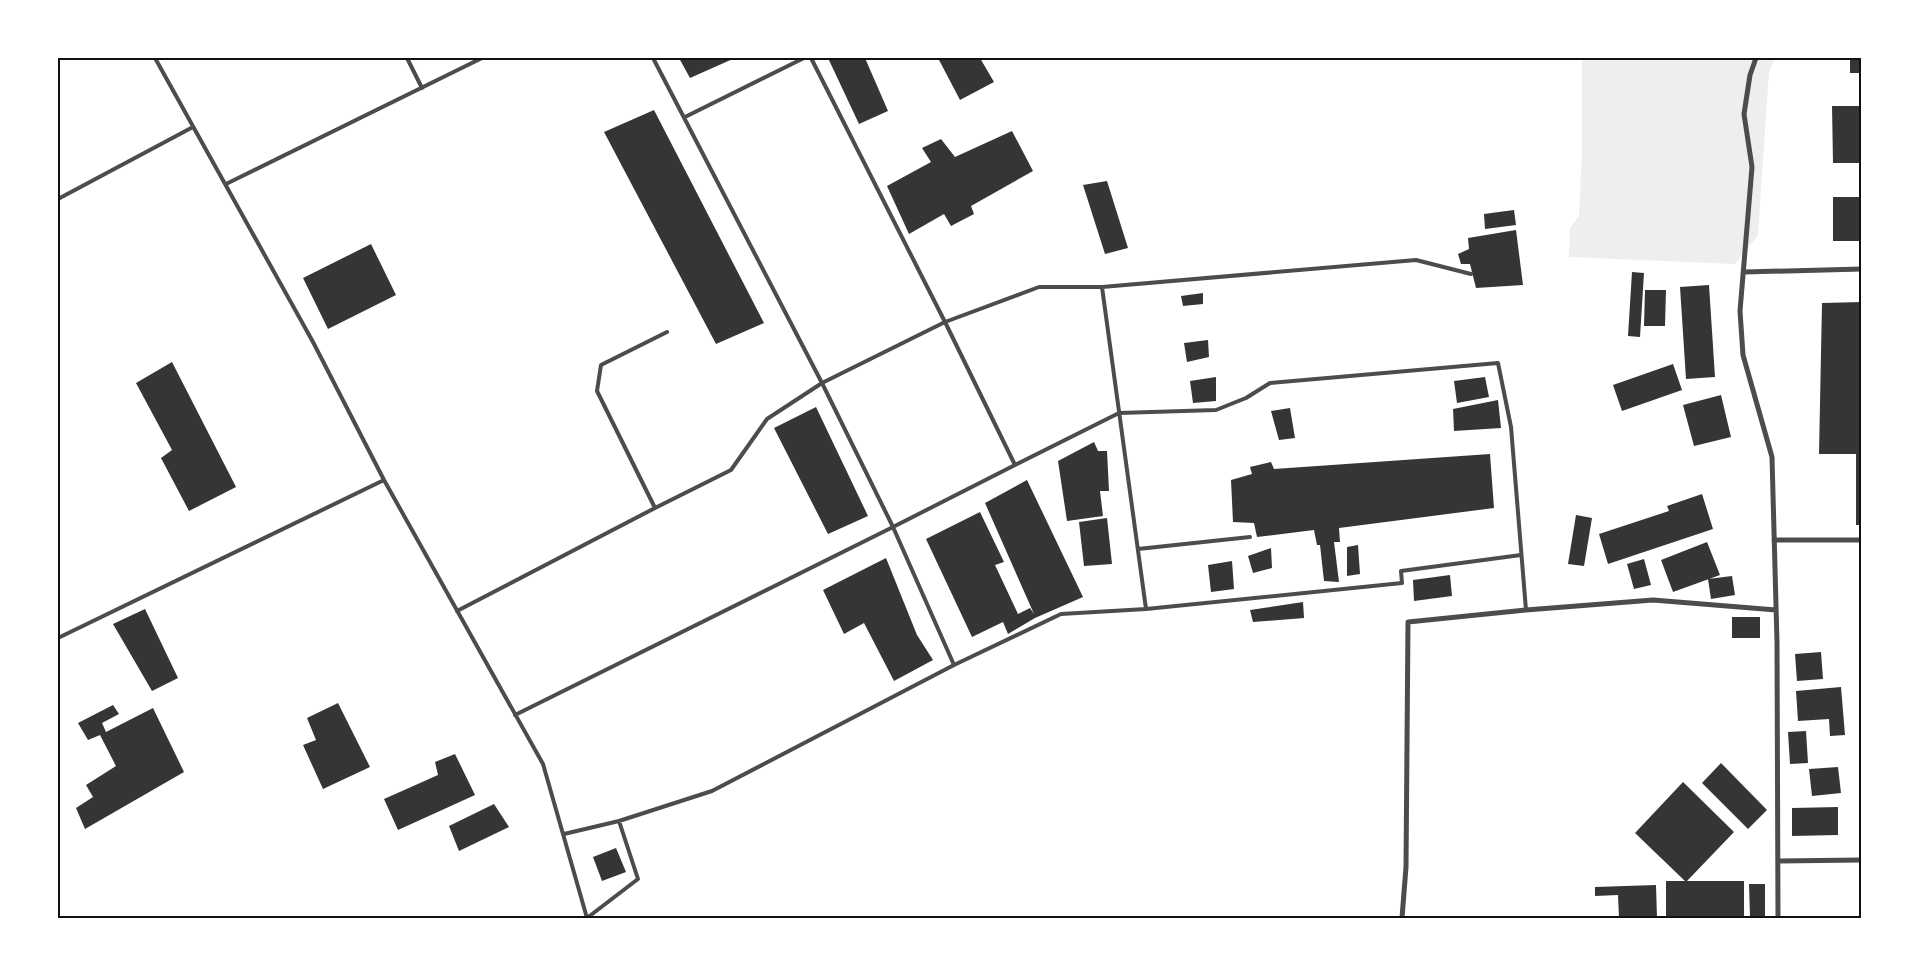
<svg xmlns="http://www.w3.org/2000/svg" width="1919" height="976" font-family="'Exo 2',sans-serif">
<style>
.green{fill:#eee}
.building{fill:#353535}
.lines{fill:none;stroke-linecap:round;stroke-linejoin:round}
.service{stroke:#4c4c4c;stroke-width:4}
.minor{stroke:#4c4c4c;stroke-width:5}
.neatline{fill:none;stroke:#111;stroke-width:2}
</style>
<rect width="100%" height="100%" fill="#fff"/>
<path class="green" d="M1582,58H1775L1769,72L1758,235L1735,264L1569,257L1570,228L1579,216L1582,151Z"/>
<path class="building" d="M679,58H735L690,78Z
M828,58H865L888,111L859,124Z
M938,58H980L994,82L960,100Z
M1850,58H1862V73H1850Z
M1832,106H1862V163H1833Z
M654,110L764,323L716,344L604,132Z
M1012,131L1033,171L971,206L974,214L951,226L944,214L909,234L887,186L931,162L922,148L941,139L955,157Z
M1107,181L1128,248L1105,254L1083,185Z
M1833,197H1862V241H1833Z
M1514,210L1516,225L1485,229L1484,214Z
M1516,230L1523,285L1476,288L1470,264H1461L1458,254L1469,249L1468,238Z
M371,244L396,295L328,329L303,278Z
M1632,272L1644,273L1640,337L1628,336Z
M1709,285L1715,377L1686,379L1680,287Z
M1645,290H1666L1665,326H1644Z
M1203,293V304L1183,306L1181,296Z
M1862,302V525H1856V454H1819L1822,303Z
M1208,340L1209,357L1187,362L1184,343Z
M172,362L236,487L189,511L161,458L172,450L136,383Z
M1673,364L1682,390L1622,411L1613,385Z
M1216,377V401L1193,403L1190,381Z
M1485,377L1489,397L1457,403L1454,381Z
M1721,395L1731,437L1694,446L1683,405Z
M1498,400L1501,428L1454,431L1453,409Z
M816,407L868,516L828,534L774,428Z
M1290,408L1295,438L1279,440L1271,411Z
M1094,442L1098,451H1107L1109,491H1100L1103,516L1067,521L1058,461Z
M1490,454L1494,508L1339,528L1340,542H1334L1339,582L1324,581L1320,545H1317L1314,530L1257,537L1254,523L1233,522L1231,480L1252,474L1250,467L1271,462L1274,469Z
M1027,480L1083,597L1035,618L1008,634L1003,622L972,637L926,539L980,512L1004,562L995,565L1018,614L1030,608L1034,614L985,503Z
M1702,494L1713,529L1608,564L1599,534L1669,511L1667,506Z
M1576,515L1592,518L1584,566L1568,564Z
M1107,518L1112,564L1084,566L1079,522Z
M1707,542L1720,575L1673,592L1661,560Z
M1358,545L1360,574L1347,576V547Z
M1271,548L1272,568L1253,573L1248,556Z
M886,558L917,635L933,660L894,681L864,623L844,634L823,590Z
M1644,559L1651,585L1634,589L1627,564Z
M1232,561L1234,589L1211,592L1208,565Z
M1450,575L1452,596L1414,601L1413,580Z
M1732,576L1735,595L1711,599L1708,579Z
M1303,602L1304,618L1253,622L1250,610Z
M145,609L178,678L152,691L113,624Z
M1732,617H1760V638H1732Z
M1821,652L1823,679L1797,681L1795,654Z
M1841,687L1845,735L1830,736L1829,719L1798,721L1796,691Z
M338,703L370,767L323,789L303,745L316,740L307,718Z
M113,705L119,714L102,723L106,732L153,708L184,772L85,829L76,808L93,797L86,785L116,766L100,735L88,740L78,723Z
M1806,731L1808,763L1790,764L1788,732Z
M455,754L475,795L398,830L384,799L438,775L435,762Z
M1721,763L1767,810L1748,829L1702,783Z
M1838,767L1841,793L1812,796L1809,769Z
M1683,782L1734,832L1687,881H1744V918H1666V881H1685L1635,833Z
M494,804L509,827L459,851L449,826Z
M1838,807V835L1792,836V808Z
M616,848L626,872L602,881L593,857Z
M1749,884H1765V918H1750Z
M1656,885L1657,918H1619L1618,895L1595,896V887Z"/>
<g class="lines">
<path class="service" d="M155,58L313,342L384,480L543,764L587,918
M407,58L422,88
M653,58L822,383L893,527L954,665
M685,117L804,58
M226,184L482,58
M58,199L193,127
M1102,287L1146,609
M1015,465L1119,413L1216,410L1246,398L1270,383L1498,363L1511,427L1526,610
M655,508L731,470L767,419L822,383L945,322L1039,287H1102L1416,260L1471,274
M1138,549L1250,537
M457,611L655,508L597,391L601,365L667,332
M58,638L384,480
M515,715L893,527L1015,465L945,322L811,58
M564,834L619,821L712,791L954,665L1061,614L1146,609L1402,583L1401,571L1521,555
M587,918L638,879L619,821"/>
<path class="minor" d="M1756,58L1750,75L1744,114L1752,167L1740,311L1743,355L1772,457L1777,642L1778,918
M1744,272L1862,269
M1774,540H1862
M1778,861L1862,860
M1402,918L1406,867L1408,622L1526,610L1653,600L1776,610"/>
</g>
<rect width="1919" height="976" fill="none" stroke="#ffffff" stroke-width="118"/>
<rect x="59" y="59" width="1801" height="858" class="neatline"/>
</svg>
